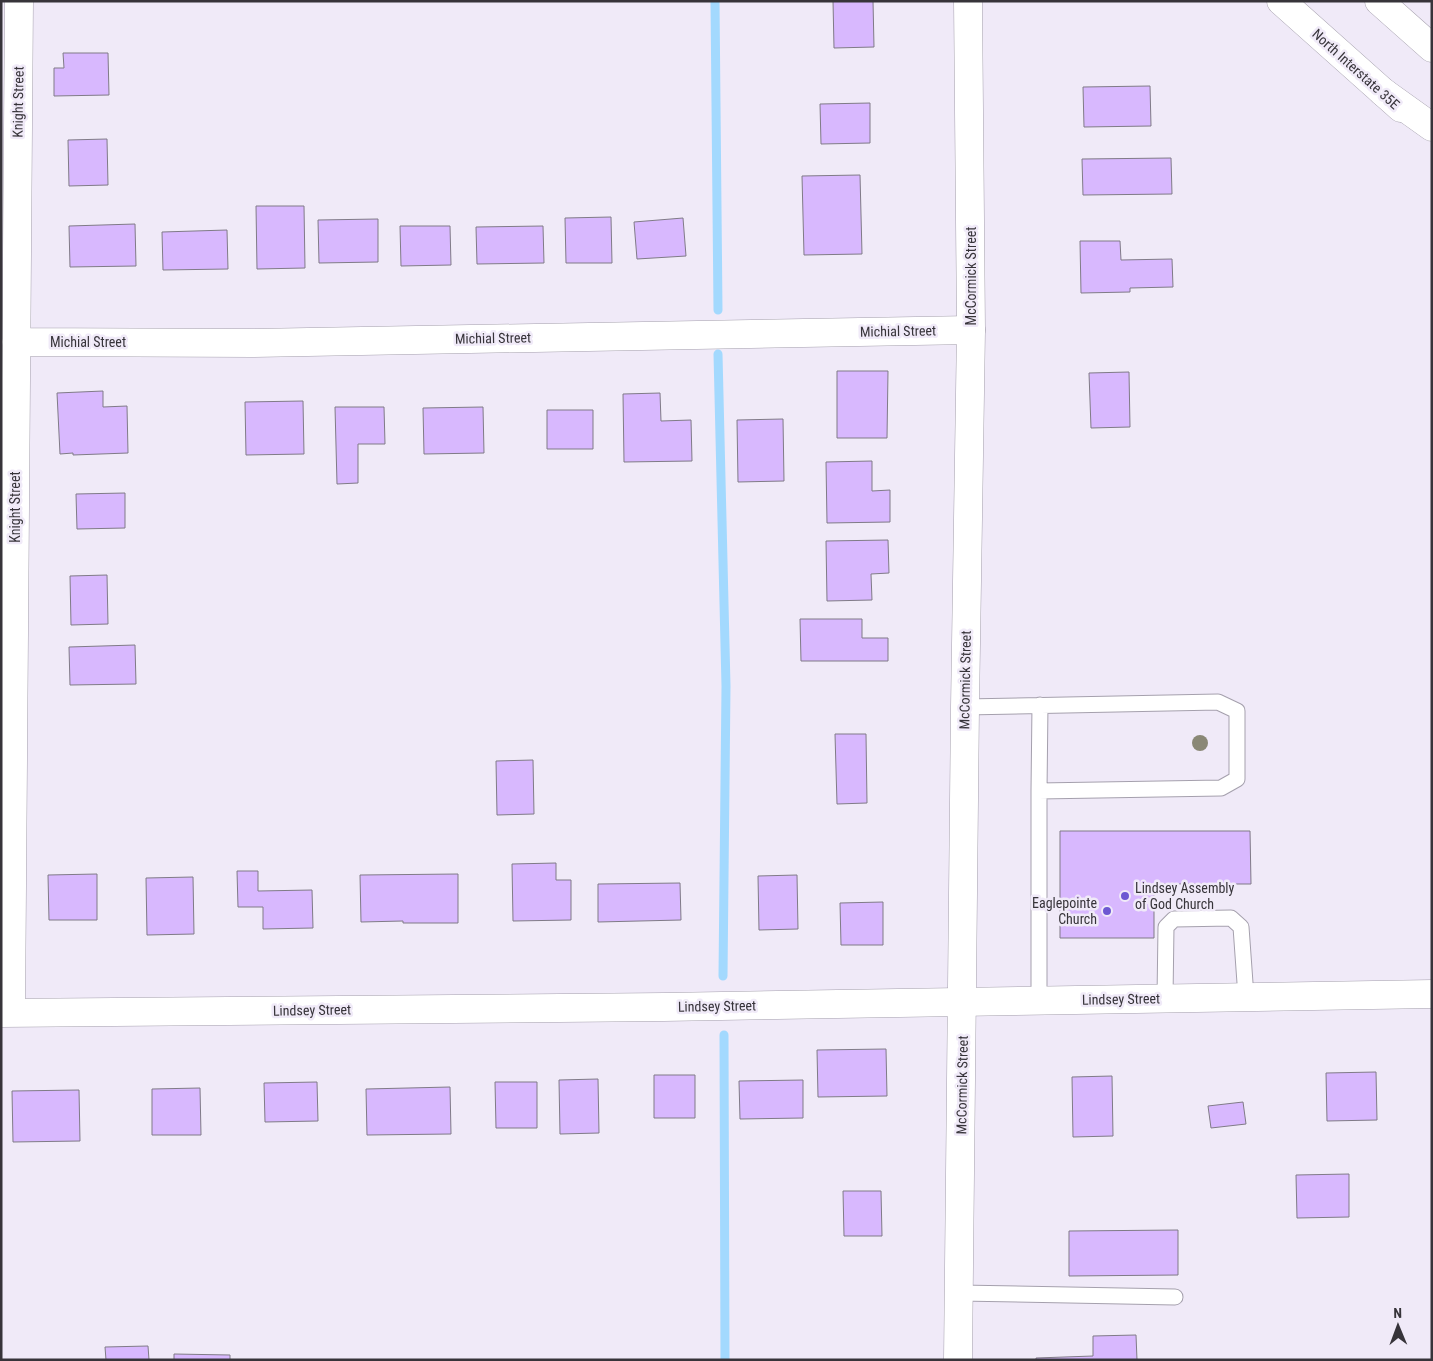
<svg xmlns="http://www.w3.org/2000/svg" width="1433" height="1361" font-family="'Roboto Condensed',sans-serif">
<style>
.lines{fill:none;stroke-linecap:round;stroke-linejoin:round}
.stream{stroke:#a3d9fe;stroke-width:9}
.building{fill:#d8b8fe;stroke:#807b87}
.service-casing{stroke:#a5a0ad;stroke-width:17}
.minor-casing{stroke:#a5a0ad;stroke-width:29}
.tertiary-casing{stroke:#a5a0ad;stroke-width:29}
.secondary-casing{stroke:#a5a0ad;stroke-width:29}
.motorway-casing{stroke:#a5a0ad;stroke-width:29}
.service{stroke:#fff;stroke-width:15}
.minor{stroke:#fff;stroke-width:28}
.tertiary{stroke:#fff;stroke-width:28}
.secondary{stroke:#fff;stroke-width:28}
.motorway{stroke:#fff;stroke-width:28}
.tree{fill:#8a8876}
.poi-dot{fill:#6d58d2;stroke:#f0eaf8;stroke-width:2}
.labels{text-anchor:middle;stroke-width:5;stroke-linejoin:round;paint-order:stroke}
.street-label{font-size:14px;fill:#37343a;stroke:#f0eaf8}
.poi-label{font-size:14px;fill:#37343a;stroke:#f0eaf8;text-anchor:start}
</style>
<rect width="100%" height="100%" fill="#f0eaf8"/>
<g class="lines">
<path class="stream" d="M715,1L718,310
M718,354L726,686L723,976
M724,1035L725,1360"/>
</g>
<path class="building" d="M833,1H873L874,47L834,48Z
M63,53H108L109,95L54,96V68H64Z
M1150,86L1151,126L1084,127L1083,87Z
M870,103V143L821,144L820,104Z
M107,139L108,185L69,186L68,140Z
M1171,158L1172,194L1083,195L1082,159Z
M860,175L862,254L804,255L802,176Z
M256,206H304L305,268L257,269Z
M611,217L612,263H566L565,218Z
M683,218L686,256L637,259L634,222Z
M378,219V262L319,263L318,220Z
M135,224L136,266L70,267L69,226Z
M400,226H450L451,265L401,266Z
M543,226L544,263L477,264L476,227Z
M227,230L228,269L163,270L162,232Z
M1080,241H1120L1121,260L1172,259L1173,287L1130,288V292L1081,293Z
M837,371H888L887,438H837Z
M1129,372L1130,427L1091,428L1089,373Z
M103,391V407L127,406L128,453L73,455V453L60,454L57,393Z
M660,393L661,421L691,420L692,461L624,462L623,394Z
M303,401L304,454L246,455L245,402Z
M335,407H384L385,444H358V483L337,484Z
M483,407L484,453L424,454L423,408Z
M547,410H593V449H547Z
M783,419L784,481L738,482L737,420Z
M872,461V491L890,490V522L827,523L826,462Z
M125,493V528L77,529L76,494Z
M888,540L889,573L871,574L872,600L827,601L826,541Z
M107,575L108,624L71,625L70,576Z
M800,619H862V638H888V661H801Z
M135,645L136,684L70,685L69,647Z
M835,734H866L867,803L837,804Z
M533,760L534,814L497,815L496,761Z
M1060,831H1250L1251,884H1154V938H1060Z
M556,863V880H571V920L513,921L512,864Z
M237,871H258V891L312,890L313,928L263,929V907H238Z
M97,874V920H49L48,875Z
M458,874V923H403V921L361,922L360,875Z
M797,875L798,929L759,930L758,876Z
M193,877L194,934L147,935L146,878Z
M680,883L681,920L598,922V884Z
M883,902V945H841L840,903Z
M886,1049L887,1096L818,1097L817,1050Z
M1376,1072L1377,1120L1327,1121L1326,1073Z
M654,1075H695V1118H654Z
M1112,1076L1113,1136L1073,1137L1072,1077Z
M598,1079L599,1133L560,1134L559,1080Z
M803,1080V1118L740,1119L739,1081Z
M317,1082L318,1121L265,1122L264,1083Z
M495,1082H537V1128H496Z
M450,1087L451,1134L367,1135L366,1089Z
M200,1088L201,1135H152V1089Z
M79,1090L80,1141L13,1142L12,1091Z
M1243,1102L1246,1124L1211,1128L1208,1106Z
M1349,1174V1217L1297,1218L1296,1175Z
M843,1191H881L882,1236H844Z
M1178,1230V1275L1069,1276V1231Z
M1136,1335L1137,1360H1036V1358L1093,1356V1336Z
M148,1346L149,1360H106L105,1347Z
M174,1354L230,1355V1360H174Z"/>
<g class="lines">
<defs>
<path id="service" d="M965,707L1218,702L1237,711V779L1221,788L1039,791L1040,705
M1165,998L1166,927L1174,919L1231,918L1241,927L1246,997
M1039,1000V791
M959,1293L1175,1297"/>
<path id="minor" d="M16,342L254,343L971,330
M1,1013L664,1007L1432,994
M11,1013L19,1"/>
<path id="tertiary" d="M958,1360L965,707L971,330L968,1"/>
<path id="secondary" d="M1281,1L1401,108"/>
<path id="motorway" d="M1379,1L1432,48
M1383,92L1432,127"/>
</defs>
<use href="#service" class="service-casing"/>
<use href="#minor" class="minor-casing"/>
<use href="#tertiary" class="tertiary-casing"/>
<use href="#secondary" class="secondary-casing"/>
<use href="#motorway" class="motorway-casing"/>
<use href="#service" class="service"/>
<use href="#minor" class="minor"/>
<use href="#tertiary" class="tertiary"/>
<use href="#secondary" class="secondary"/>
<use href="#motorway" class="motorway"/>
</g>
<circle class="tree" cx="1200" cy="743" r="8"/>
<g class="poi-dot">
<circle cx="1125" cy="896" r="5"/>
<circle cx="1107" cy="911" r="5"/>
</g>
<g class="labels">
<g class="street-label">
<text transform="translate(1356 69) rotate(42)" y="5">North Interstate 35E</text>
<text transform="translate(18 102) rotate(-89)" y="5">Knight Street</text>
<text transform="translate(971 276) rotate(-90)" y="5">McCormick Street</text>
<text transform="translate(898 331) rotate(-1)" y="5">Michial Street</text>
<text transform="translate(493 338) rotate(-1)" y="5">Michial Street</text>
<text x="88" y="347">Michial Street</text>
<text transform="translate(15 507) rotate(-90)" y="5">Knight Street</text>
<text transform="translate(965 680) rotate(-89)" y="5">McCormick Street</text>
<text transform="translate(1121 999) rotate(-1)" y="5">Lindsey Street</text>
<text transform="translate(717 1006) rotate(-1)" y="5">Lindsey Street</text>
<text transform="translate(312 1010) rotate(-1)" y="5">Lindsey Street</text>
<text transform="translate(962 1085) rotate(-89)" y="5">McCormick Street</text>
</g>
<g class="poi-label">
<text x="1135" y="893">Lindsey Assembly<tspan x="1135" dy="16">of God Church</tspan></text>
<text x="1097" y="908" text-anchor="end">Eaglepointe<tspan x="1097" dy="16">Church</tspan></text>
</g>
</g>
<rect width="1433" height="1361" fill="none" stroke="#37343a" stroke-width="5"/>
<g transform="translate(1398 1326) rotate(359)" stroke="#f0eaf8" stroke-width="4" paint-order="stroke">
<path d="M0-4L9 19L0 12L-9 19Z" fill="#37343a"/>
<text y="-8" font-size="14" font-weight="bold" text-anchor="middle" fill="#37343a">N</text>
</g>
</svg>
